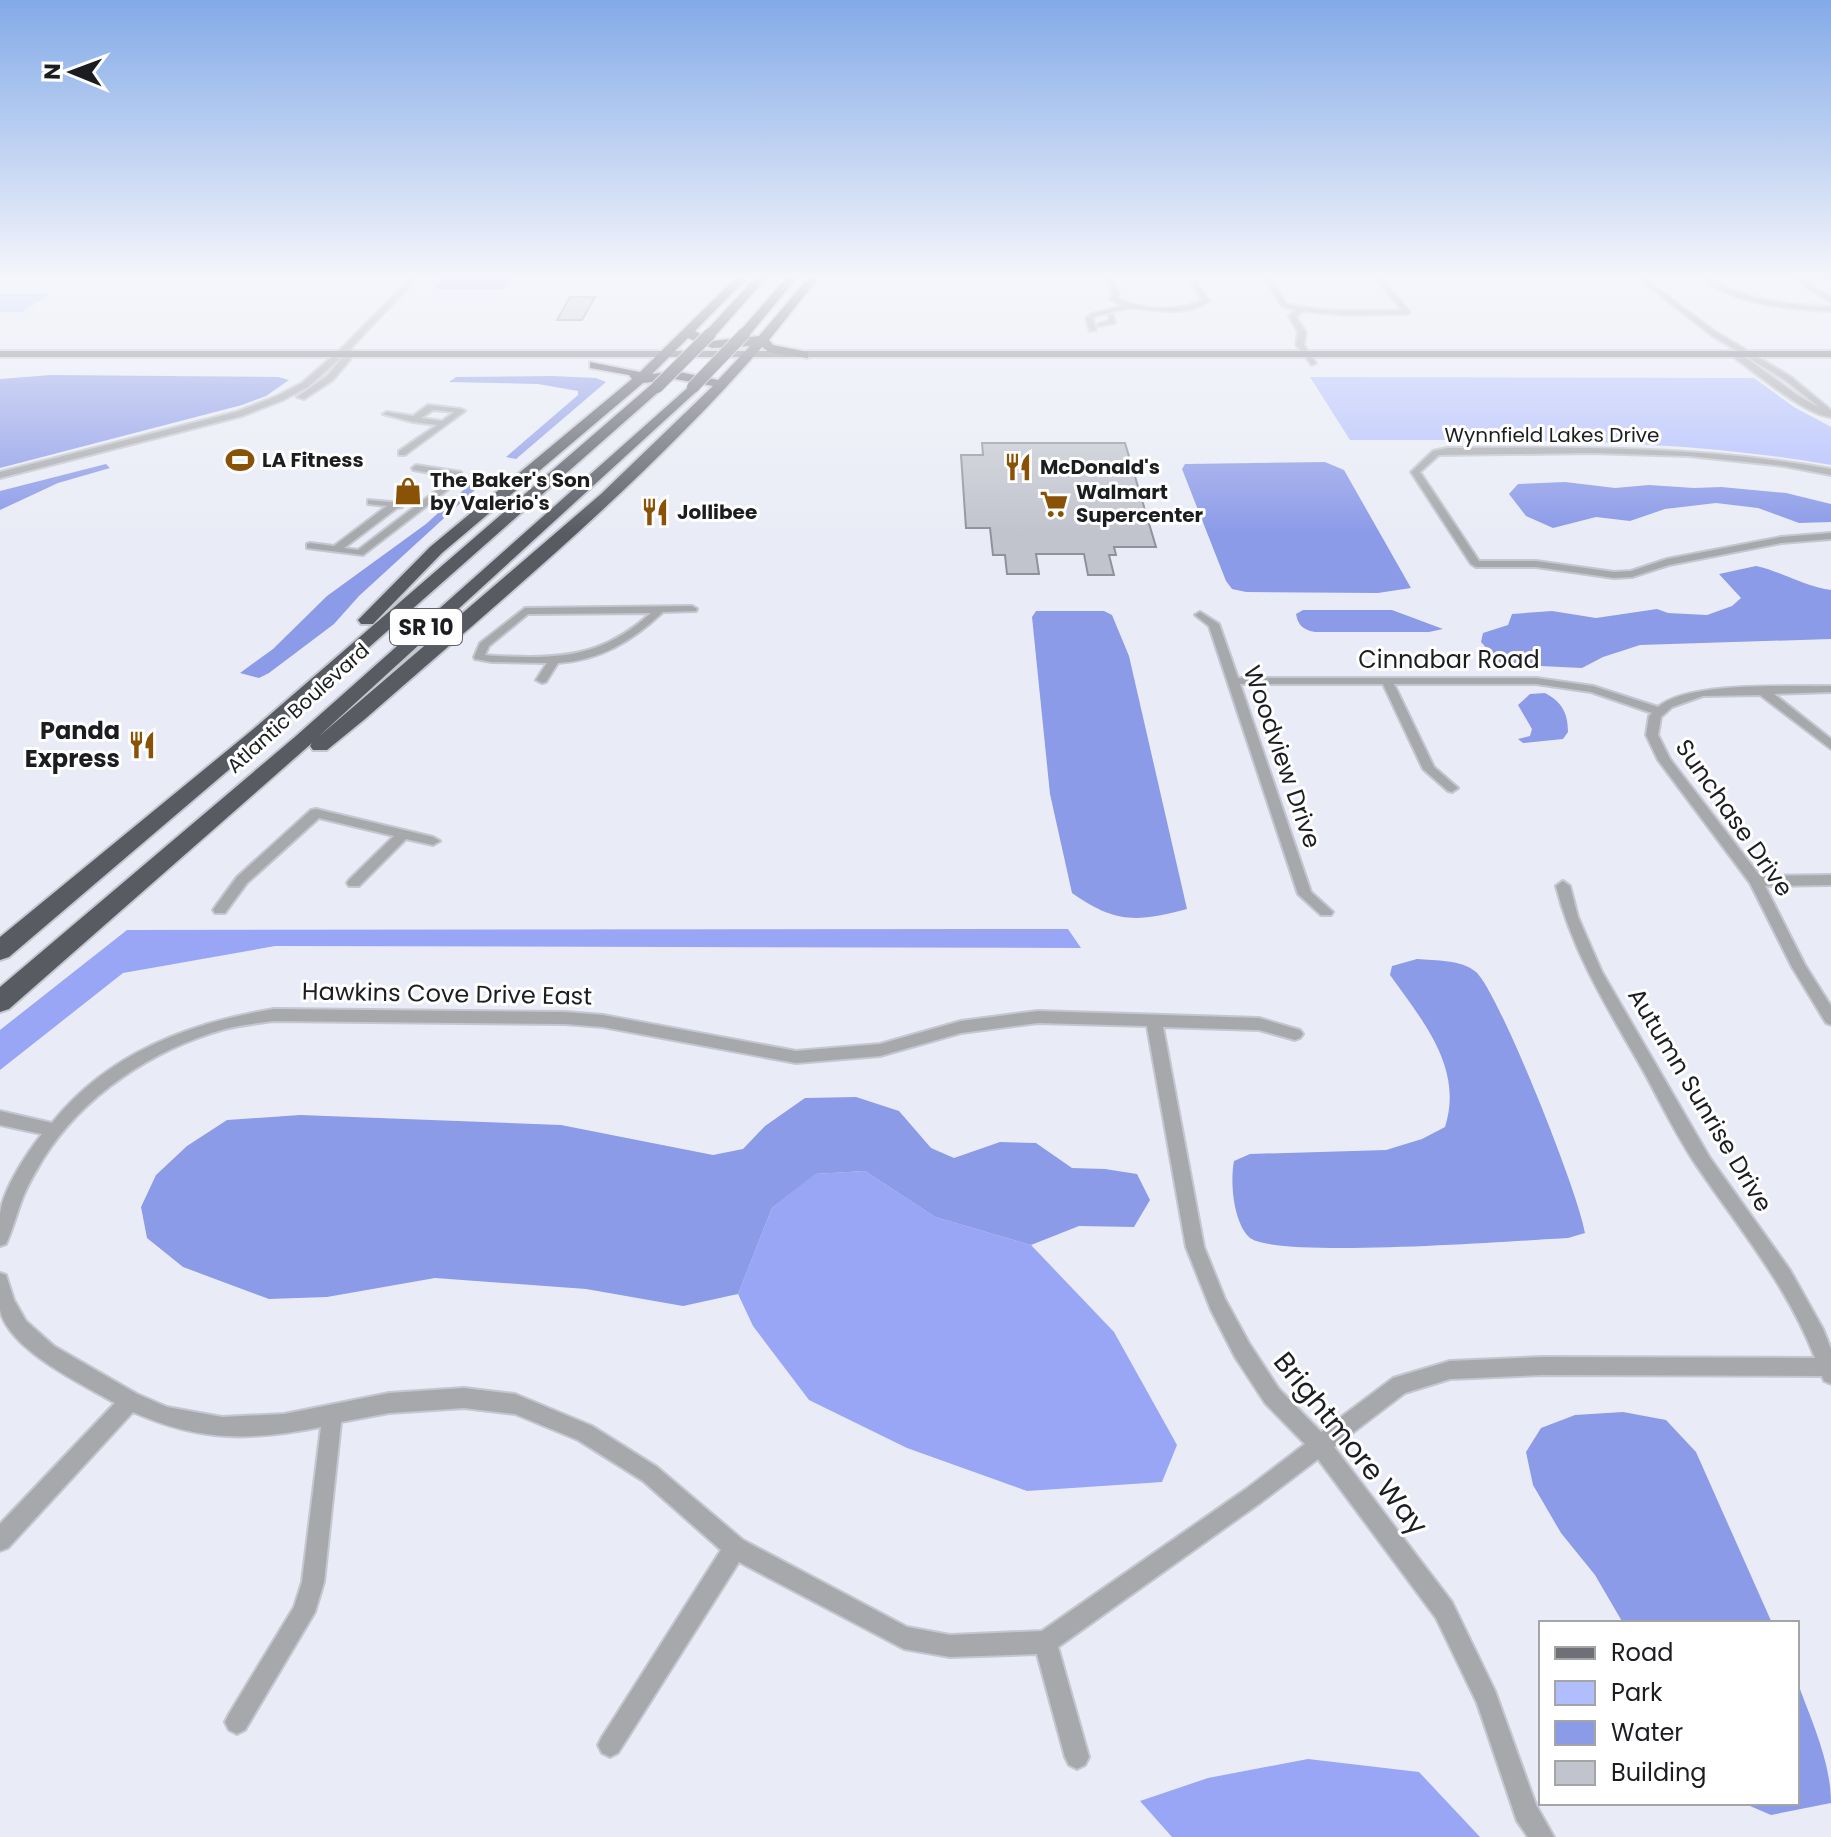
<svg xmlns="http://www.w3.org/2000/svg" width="1831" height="1837" font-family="Poppins,sans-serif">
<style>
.green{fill:#b1befd}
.forest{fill:#98a6f5}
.water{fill:#8c9be8}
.building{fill:#c1c4cd;stroke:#8f929b;stroke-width:2}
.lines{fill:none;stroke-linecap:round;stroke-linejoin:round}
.street-casing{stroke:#c4c7cf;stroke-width:4}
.primary-casing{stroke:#c4c7cf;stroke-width:4}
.highway-casing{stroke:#c4c7cf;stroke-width:4}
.street{fill:#a7a8ac;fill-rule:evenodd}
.primary{fill:#6e6f77;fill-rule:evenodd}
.highway{fill:#595b63;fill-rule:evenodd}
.highway-bridge-casing{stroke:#c4c7cf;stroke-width:14;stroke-linecap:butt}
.highway-bridge{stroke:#595b63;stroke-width:12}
.labels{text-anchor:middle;stroke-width:6;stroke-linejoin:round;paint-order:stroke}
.far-street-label{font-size:20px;fill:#1c1d20;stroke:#fff}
.far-poi-label{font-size:20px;font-weight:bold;fill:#1c1d20;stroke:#fff;text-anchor:start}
.shield{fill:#fff;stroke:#606163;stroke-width:2}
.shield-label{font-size:22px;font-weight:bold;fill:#1c1d20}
.street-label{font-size:24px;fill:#1c1d20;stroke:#fff}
.poi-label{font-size:24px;font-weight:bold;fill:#1c1d20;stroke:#fff;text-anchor:end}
.near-street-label{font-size:28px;fill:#1c1d20;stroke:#fff}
</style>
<rect width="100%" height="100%" fill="#e9ecf6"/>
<path class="green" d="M0,294H50L22,312H0Z
M1310,377L1754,378L1794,407L1831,427V465C1672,437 1511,440 1350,440Z"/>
<path class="forest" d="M1068,929L1081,948L275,946L123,973L0,1070V1030L127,930Z
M865,1171L935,1217L1031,1245L1114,1332L1177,1445L1162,1482L1027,1491L907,1448L809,1400L753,1326L738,1294L772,1208L814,1174Z
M1308,1759L1419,1772L1480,1837H1172L1140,1801L1208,1778Z"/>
<path class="water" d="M445,276H513L503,289H434Z
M51,375L278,377L289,380L266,396L242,405L0,468V379Z
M552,376L596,378L606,382L516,459L506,457L578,395V391L538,384L449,382L456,377Z
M1325,462L1344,470L1411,588L1378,593L1246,592L1232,589L1226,581L1182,469L1185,464Z
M106,464L110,468L58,483L0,510V491Z
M480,475L489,477L359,596L334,624L269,673L259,678L240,673L273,649L327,596L426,524Z
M1565,482L1615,488L1649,485L1694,488L1721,487L1786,493L1831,504V522L1799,523L1758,508L1716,503L1665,509L1630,521L1596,517L1553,528L1526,516L1509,494L1518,484Z
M1756,566C1783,572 1803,586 1831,590V639L1640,645L1603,657L1582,668L1501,664L1481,642L1483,633L1508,625L1512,614L1552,611L1596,618L1657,609L1668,613L1707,615L1732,606L1741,598L1719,574Z
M1303,610H1392L1443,629L1429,632H1315C1304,630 1298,626 1296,614Z
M1036,611H1104L1112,615L1129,656L1187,909C1137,922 1116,924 1072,893L1050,794L1032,617Z
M1545,693C1562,702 1568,713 1568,732L1563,739L1523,743L1518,739L1530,736L1532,729L1518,705L1530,694Z
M1417,959C1436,961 1461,959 1476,972C1499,992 1580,1197 1585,1233L1568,1238C1524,1240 1271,1260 1249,1237C1233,1221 1230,1181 1234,1161L1250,1154L1386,1150L1422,1139L1445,1127C1464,1068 1422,1020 1390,975L1392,966Z
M856,1097L899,1111L931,1148L954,1158L1000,1142L1036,1143L1072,1168L1105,1169L1137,1174L1150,1200L1134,1227L1079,1226L1031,1245L935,1217L865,1171L815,1174L772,1208L738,1294L683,1306L586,1289L435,1278L327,1297L269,1299L183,1267L147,1238L141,1207L156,1175L187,1146L227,1120L300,1115L561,1125L713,1155L743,1149L765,1126L805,1098Z
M1623,1412L1666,1420L1696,1452L1772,1623H1623L1595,1575L1561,1533L1533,1485L1526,1452L1541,1428L1575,1415Z
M1797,1681C1811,1720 1831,1761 1831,1803L1771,1815L1743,1803H1797Z"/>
<path class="building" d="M570,297H595L582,320H557Z
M982,443H1125L1156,547H1114L1116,555H1109L1114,575H1088L1084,554H1036L1039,574H1007L1005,555H993L990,528H966L961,455H983Z"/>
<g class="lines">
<defs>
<path id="street" d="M413,276H419L351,348L353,356L333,380L304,399L297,397L327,376L345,354L308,387L283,400L242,416L0,478V472L236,412L277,396L302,383L344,346Z
M1106,276H1112L1119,295L1117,298C1140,310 1179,313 1202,300L1187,276H1193L1209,301C1187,317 1159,310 1133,308C1122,308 1107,314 1095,316L1093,319L1096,330L1090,331L1086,319L1091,314L1123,306L1110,299L1113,295Z
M1263,276H1269L1286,304C1325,313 1363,311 1402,310L1373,276H1379L1410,312L1407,314L1345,315L1303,311L1296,317L1306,332L1304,345L1316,363L1312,365L1296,345L1298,332L1289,316L1296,310L1282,306Z
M1635,276H1641L1716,332L1791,377L1831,410V417C1807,416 1756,373 1735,358V354H1741L1797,395L1820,408L1785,380L1711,335Z
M1698,276H1705C1744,300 1785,305 1831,307V311C1785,309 1735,305 1698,276Z
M1789,276H1831V280L1804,281L1831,297V302Z
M1109,315H1113L1115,323L1098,326V324L1109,321Z
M428,405L461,409L465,411L405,455H399V451L437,425L413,422L383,414L387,412L413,416ZM433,410L454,412L442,421L421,418Z
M1447,448C1576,447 1704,446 1831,469V475L1784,466L1688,456L1592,453L1439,455L1420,472L1479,561H1536L1614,572L1631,571L1667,559L1781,537L1831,533V539L1781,543L1669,565L1632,577L1614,578L1536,567H1476L1471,564L1411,472L1433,451Z
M416,465L461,472L463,478L363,555L307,548V544L310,543L334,546L387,506L368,504V500L402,503V507L397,508L344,548L358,550L454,477L413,470L412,468Z
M692,606L697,609L696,611L663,612C632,641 601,660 558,663L546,682L542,683L536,680L547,663L492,662L475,659L474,657L480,643L525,608ZM651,613C613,647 581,657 530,657C515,656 500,657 485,655L489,646L528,614Z
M1200,612L1219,624L1238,678H1536L1593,686L1658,707C1689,681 1789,687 1831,686V692L1774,694L1831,739V749L1760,695L1703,696L1672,707L1661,717L1658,735L1670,759L1760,876L1831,875V885L1765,886L1805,965L1831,1006V1025L1826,1023L1792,967L1750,883L1658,760L1646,735L1649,716L1652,713L1591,692L1536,684H1394L1434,767L1458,788L1452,792L1448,791L1423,769L1383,684H1240L1311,892L1333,912L1331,915H1321L1298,894L1209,626L1195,615Z
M316,809L433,837L440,841L433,845L406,839L359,886H349L347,883L349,880L394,836L319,818L247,883L225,913H215L213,910L215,907L237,877L311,810Z
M1563,881L1570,886L1578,917L1602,972L1710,1158L1790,1270L1823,1329L1831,1349V1384L1824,1381L1822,1376L1542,1375L1450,1379L1405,1393L1334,1447L1452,1602L1495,1691L1536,1805L1554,1837H1528L1517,1821L1477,1703L1436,1618L1318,1459L1260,1503L1058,1647L1089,1757L1085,1765L1077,1769L1069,1765L1065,1757L1037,1654L950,1657L904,1649L739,1562L618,1753L610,1757L602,1753L598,1745L602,1737L721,1550L643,1481L578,1440L515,1414L464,1408L389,1413L341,1422L324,1582L315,1612L245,1730L237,1734L229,1730L225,1722L229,1714L294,1607L302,1582L321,1427C250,1441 200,1442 133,1412L8,1548L0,1551V1524L115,1403C82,1384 9,1350 0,1310C0,1299 0,1284 0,1273L6,1275L14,1300L26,1321L54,1346L137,1394L167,1407L222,1417L284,1414L389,1393L464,1388L515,1394L592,1426L657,1467L743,1540L907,1627L950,1635L1042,1631L1246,1489L1305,1444L1265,1403L1235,1357L1211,1310L1186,1247L1147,1026L1038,1023L961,1033L880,1056L796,1063L603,1027L565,1024L274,1021C258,1023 241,1025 225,1029C153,1049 83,1095 43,1159C36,1171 28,1184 23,1197C17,1212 13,1229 6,1244L0,1246C0,1236 0,1224 0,1214C3,1189 27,1153 42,1134L0,1125V1111L52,1123C108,1053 189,1023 274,1009L565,1012L603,1015L796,1051L880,1044L961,1021L1038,1011L1259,1018L1300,1030L1303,1034L1300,1038L1295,1040L1259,1030L1163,1027L1204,1247L1225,1299L1249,1343L1279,1389L1321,1432L1393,1378L1450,1361L1542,1357L1815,1358C1789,1289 1742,1232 1701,1172C1679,1141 1662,1105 1644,1072C1610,1012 1573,954 1556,886Z"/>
<path id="primary" d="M0,351H1831V357H0Z"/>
<path id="highway" d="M738,276H749L695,331L712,341L759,336L810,276H820L769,340L773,345L808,352V358L769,352L762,347C643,484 501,600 365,719L327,750H313L310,746L312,743L9,1009L0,1012V987L296,736L693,383L700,387L698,390L317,738L601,494L713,386L675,379L643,383L442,553L373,624H361L358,620L430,547L632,379L629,375L590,368V362L640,372ZM688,338L712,348L750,346L718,380L675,371L652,374Z
M757,276H768L714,337H706V331Z
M788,276H798L748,337H740V331Z
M652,384L664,387L265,739L9,957L0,960V937L251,731Z"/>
</defs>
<use href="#street" class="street-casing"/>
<use href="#primary" class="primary-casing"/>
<use href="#highway" class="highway-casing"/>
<use href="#street" class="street"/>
<use href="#primary" class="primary"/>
<use href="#highway" class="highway"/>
<defs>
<path id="highway-bridge" d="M657,387L710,334
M693,387L744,334"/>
</defs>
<use href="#highway-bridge" class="highway-bridge-casing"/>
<use href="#highway-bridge" class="highway-bridge"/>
</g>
<linearGradient id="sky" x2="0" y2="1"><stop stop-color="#83aae8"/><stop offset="0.52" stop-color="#f5f6fb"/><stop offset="1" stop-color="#f5f6fb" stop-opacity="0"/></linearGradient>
<rect width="1831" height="533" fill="url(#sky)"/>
<defs>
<symbol id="stadium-bare" viewBox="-9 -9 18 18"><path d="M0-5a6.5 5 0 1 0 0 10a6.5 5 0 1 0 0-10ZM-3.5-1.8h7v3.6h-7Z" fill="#8a5206" stroke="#fff" stroke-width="2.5" paint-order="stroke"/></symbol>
<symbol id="restaurant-bare" viewBox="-9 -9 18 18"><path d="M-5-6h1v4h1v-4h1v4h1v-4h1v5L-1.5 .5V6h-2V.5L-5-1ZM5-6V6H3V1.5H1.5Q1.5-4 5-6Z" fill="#8a5206" stroke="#fff" stroke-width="2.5" paint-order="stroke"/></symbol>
<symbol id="shop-bare" viewBox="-9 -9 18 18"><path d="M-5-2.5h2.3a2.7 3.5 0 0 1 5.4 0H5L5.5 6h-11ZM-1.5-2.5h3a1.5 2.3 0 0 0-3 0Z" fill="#8a5206" stroke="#fff" stroke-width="2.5" paint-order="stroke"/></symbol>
<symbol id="supermarket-bare" viewBox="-9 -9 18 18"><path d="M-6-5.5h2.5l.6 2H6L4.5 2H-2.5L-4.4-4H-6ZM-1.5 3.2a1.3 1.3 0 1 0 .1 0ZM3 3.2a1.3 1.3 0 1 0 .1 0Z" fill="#8a5206" stroke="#fff" stroke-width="2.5" paint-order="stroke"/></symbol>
</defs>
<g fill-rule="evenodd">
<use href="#stadium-bare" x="220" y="440" width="40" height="40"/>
<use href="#restaurant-bare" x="998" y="447" width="40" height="40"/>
<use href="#shop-bare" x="388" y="471" width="40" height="40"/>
<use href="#supermarket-bare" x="1034" y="484" width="40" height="40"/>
<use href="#restaurant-bare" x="635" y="492" width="40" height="40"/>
<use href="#restaurant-bare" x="122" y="725" width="40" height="40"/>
</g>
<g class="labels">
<g class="far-street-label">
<text x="1552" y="442">Wynnfield Lakes Drive</text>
<text transform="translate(298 708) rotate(-42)" y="7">Atlantic Boulevard</text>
</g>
<g class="far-poi-label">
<text x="262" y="467">LA Fitness</text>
<text x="1040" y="474">McDonald's</text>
<text x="430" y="487">The Baker's Son<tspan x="430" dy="23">by Valerio's</tspan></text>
<text x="1076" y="499">Walmart<tspan x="1076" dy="23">Supercenter</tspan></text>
<text x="677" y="519">Jollibee</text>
</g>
<rect class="shield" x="390" y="609" width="72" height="36" rx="6"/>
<g class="shield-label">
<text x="426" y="635">SR 10</text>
</g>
<g class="street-label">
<text x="1449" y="668">Cinnabar Road</text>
<text transform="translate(1282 757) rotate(71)" y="8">Woodview Drive</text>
<text transform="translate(1734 818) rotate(55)" y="8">Sunchase Drive</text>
<text transform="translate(447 994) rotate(1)" y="8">Hawkins Cove Drive East</text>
<text transform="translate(1700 1100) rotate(59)" y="8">Autumn Sunrise Drive</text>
</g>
<g class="poi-label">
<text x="120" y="739">Panda<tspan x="120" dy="28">Express</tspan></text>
</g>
<g class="near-street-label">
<text transform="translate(1351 1443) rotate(51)" y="10">Brightmore Way</text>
</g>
</g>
<rect x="1539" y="1621" width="260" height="184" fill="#ffffff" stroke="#a4a5a6" stroke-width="2"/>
<rect x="1555" y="1647" width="40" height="12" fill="#6e6f77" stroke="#a4a5a6" stroke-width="2"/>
<text x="1611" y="1661" font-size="24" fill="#1c1d20">Road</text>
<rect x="1555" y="1681" width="40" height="24" fill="#b1befd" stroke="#a4a5a6" stroke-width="2"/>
<text x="1611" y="1701" font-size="24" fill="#1c1d20">Park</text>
<rect x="1555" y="1721" width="40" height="24" fill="#8c9be8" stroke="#a4a5a6" stroke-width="2"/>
<text x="1611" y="1741" font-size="24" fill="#1c1d20">Water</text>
<rect x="1555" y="1761" width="40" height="24" fill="#c1c4cd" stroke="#a4a5a6" stroke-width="2"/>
<text x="1611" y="1781" font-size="24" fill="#1c1d20">Building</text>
<g transform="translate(72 72) rotate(271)" stroke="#ffffff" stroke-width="6" paint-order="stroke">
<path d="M0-6L14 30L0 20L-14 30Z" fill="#1c1d20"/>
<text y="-12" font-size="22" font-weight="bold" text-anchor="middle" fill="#1c1d20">N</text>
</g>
</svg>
